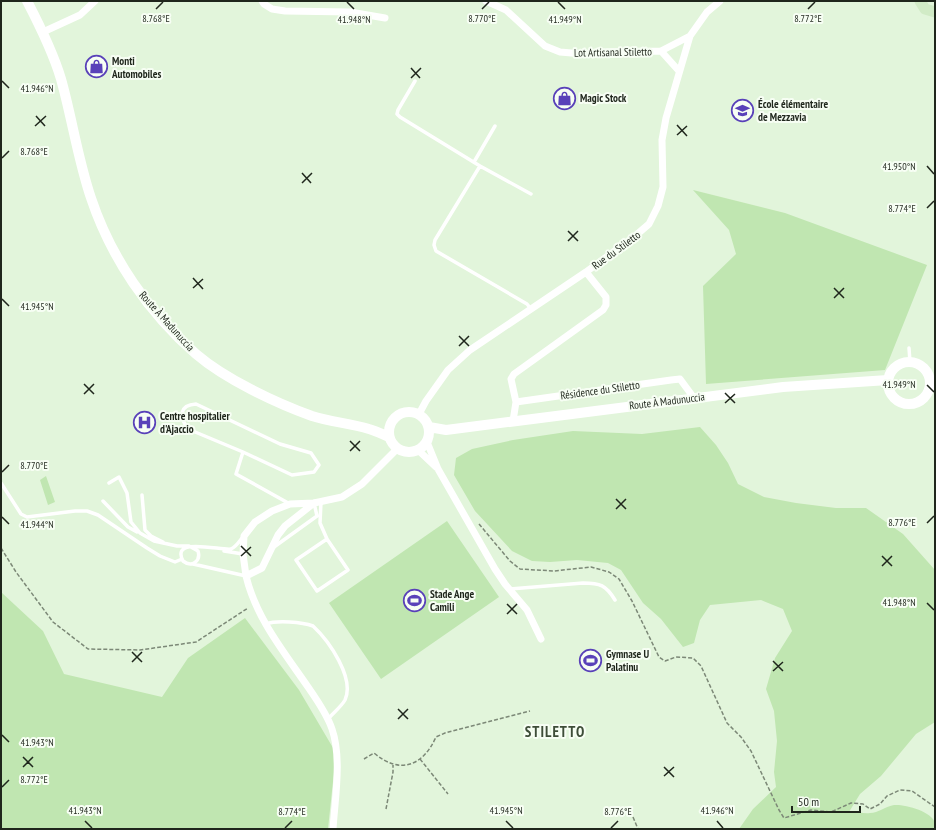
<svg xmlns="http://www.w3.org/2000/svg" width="936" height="830" font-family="'PT Sans Narrow',sans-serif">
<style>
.green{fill:#c0e6b1}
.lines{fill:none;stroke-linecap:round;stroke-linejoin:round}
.path{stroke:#7c8877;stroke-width:1.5;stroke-dasharray:4 2;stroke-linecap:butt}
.service{stroke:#fff;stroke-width:3.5}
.minor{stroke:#fff;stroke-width:7}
.secondary{stroke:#fff;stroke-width:10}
.primary{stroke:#d1ebc6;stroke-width:11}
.ticks{fill:none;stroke:#1f261c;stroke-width:1.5}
.labels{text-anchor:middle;stroke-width:4;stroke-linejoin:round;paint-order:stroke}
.street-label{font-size:11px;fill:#1f261c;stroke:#f7fef4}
.poi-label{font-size:11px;font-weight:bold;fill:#1f261c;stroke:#f7fef4;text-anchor:start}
.district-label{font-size:15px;font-weight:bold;letter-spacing:1px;fill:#3e4d38;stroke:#f7fef4}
.ticks-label{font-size:10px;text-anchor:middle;fill:#1f261c;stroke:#f7fef4;stroke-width:4;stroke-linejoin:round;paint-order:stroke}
</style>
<rect width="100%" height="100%" fill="#e2f5db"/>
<path class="green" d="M693,190L785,213L927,265L885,370L706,384L703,286L736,254L729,230Z
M700,427L716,445L728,463L738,484L764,497L796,503L836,508H866L903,534L935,570V722L916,734L881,776L860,794L849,812C856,811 863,814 870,813C878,813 886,806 894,805C904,804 932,811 935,823C936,825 935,827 935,829H739L753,809L776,787L774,772L777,741L774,711L766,689L775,658L792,631L783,609L761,600L710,605L700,620L694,643L683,647L661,619L643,603L621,570L608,563L577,560L550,562L532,561L512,551L475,511L454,475L456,458L472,449L513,440L573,431L642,434Z
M46,476L55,502L48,505L40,480Z
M447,521L499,597L381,679L329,603Z
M1,592L43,631L64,674L162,697L188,658L245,618L299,690L336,753L328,829H1Z"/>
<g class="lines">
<path class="path" d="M479,524L510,561L520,569L554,571L591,567L609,572L619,579L632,601L659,657L665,661L676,657L693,658L701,666L727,723L741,737L751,751L779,810L784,818L811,810L831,812L851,803L863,804L870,809L880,804L887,796L900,790L912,791L935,807
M1,548L16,572L53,622L88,649L140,650L196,642L248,608
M364,759L374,753C400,775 423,766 436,737L445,733L530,711
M420,759L448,794
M386,809L393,772V765
M633,817L638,829"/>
<path class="service" d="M415,81L398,110L397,114L400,117L480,166L531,194
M474,162L495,126
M480,166L435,240L434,245L436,251L527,304L531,309
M909,348L910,362
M243,452L188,429C179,417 179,405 196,404L280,444L311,453L319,465L314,472L292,475L243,452L236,474L290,504
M1,483L21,514L27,517L75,511H87L98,515L147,548L160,556L175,562L182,559
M109,483L119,477L127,493L131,522L140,533L154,541L177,546H189
M142,495L145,530L151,536L163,542
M103,501L128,527L137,532
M321,502L320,523L327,539L348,570L317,591L296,560L327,539
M191,547L198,551C201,561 192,568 183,561C170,536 222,551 231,549C236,547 239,542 242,538
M274,547L317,516L314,503
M224,551L243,554
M193,564L246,576
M510,589L583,583C600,583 606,585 615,600
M266,624C277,620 302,622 313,626C329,641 355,678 345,700C341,707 333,713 328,719"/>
<path class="minor" d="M262,1L264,4L272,9L285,11L350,12L385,18
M486,1L506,10L545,46L560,52L583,54L605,52L661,51L690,36
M43,32L80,15L95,1
M661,51L679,71
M516,402L511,379L514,374L603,310L606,305V297L586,272
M419,414L426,401L448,370L470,350L586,272L635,236L649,224L658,206L663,187L662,140L666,118L690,36L707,12L720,1
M513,421L516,402L671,380L680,379L694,398
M427,442L438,469L495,569L505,584L527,610L541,639
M418,450L436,467
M314,503L285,526L278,535L262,568L246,576L243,554L244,536L255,522L272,511L290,504L314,503L342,497L362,484L397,449
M246,576C256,618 284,652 308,687C317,700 327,714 332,729C342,758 335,798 333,829"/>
<path class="secondary" d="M27,1C40,26 53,52 61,79C72,118 78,160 91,198C111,258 149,313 196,354C225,379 276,403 312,416C330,422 350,423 369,429C376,431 382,434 389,437
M888 383a21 21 0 1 1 42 0a21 21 0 1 1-42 0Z
M389 432a20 20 0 1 1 40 0a20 20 0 1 1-40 0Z
M429,427L446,430L783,387L888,380"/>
<path class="primary" d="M920,1L925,9L935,12"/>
</g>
<path class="ticks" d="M347,2L354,9M558,2L565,9M156,9L163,2M482,9L489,2M808,9L815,2M411,68L420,78M411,78L421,68M2,81L9,88M36,116L45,126M677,125L687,136M35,126L46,116M677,135L687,126M2,158L9,151M927,166L934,174M302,173L311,183M302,183L312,173M927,208L934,201M568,231L578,241M568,241L578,231M193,278L203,289M193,288L203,279M834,288L844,298M834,298L844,288M2,299L9,306M459,336L469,346M459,346L469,336M84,384L94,394M927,385L934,392M725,393L735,403M84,394L94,384M725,403L735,394M350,441L360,451M350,451L360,441M2,472L9,465M616,499L626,509M616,509L626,499M2,517L9,524M927,523L934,516M241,546L251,556M241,556L251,547M882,556L892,566M882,566L892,556M927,603L934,610M507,604L517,614M507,614L517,604M132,652L142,662M773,661L783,671M132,662L142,652M773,671L783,662M398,709L408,719M398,719L408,709M2,735L9,742M23,757L33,767M23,767L33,757M664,767L674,777M664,776L674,767M2,787L9,780M85,821L92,828M506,821L513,828M717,821L723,828M285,828L292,821M611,828L618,821"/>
<defs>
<symbol id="shop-ring" viewBox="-11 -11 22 22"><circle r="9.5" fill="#f7fef4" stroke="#5941b9" stroke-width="1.5"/><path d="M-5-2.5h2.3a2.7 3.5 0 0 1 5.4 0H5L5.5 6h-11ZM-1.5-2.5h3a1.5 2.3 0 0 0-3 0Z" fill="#5941b9"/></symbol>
<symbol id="school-ring" viewBox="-11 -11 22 22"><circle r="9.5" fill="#f7fef4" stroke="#5941b9" stroke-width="1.5"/><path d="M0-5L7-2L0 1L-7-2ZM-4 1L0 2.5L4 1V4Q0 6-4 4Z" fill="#5941b9"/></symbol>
<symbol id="hospital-ring" viewBox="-11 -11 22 22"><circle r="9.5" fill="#f7fef4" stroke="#5941b9" stroke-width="1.5"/><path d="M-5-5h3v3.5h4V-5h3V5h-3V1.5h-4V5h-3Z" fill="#5941b9"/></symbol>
<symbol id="stadium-ring" viewBox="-11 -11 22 22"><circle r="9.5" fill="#f7fef4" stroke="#5941b9" stroke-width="1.5"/><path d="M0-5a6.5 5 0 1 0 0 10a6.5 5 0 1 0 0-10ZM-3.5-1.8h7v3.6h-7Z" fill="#5941b9"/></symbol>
</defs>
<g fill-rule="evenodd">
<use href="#shop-ring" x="84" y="54" width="25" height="25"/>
<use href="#shop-ring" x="552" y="86" width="25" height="25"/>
<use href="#school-ring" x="730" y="98" width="25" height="25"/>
<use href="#hospital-ring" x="132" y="410" width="25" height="25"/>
<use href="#stadium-ring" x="402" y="588" width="25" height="25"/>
<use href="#stadium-ring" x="578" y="648" width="25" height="25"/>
</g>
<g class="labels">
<g class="street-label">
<text transform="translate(613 52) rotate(-1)" y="4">Lot Artisanal Stiletto</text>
<text transform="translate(616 250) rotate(-36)" y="4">Rue du Stiletto</text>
<text transform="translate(167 321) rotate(48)" y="4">Route À Madunuccia</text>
<text transform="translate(600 390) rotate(-8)" y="4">Résidence du Stiletto</text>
<text transform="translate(667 401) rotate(-7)" y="4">Route À Madunuccia</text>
</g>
<g class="poi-label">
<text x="112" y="65">Monti<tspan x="112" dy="13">Automobiles</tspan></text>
<text x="580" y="102">Magic Stock</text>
<text x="758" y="108">École élémentaire<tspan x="758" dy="13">de Mezzavia</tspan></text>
<text x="160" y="420">Centre hospitalier<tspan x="160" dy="13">d'Ajaccio</tspan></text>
<text x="430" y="598">Stade Ange<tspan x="430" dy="13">Camili</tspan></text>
<text x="606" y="658">Gymnase U<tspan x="606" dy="13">Palatinu</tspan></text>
</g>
<g class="district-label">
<text x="555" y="737">STILETTO</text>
</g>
</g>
<g class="ticks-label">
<text x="156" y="22">8.768°E</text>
<text x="482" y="22">8.770°E</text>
<text x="808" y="22">8.772°E</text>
<text x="354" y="23">41.948°N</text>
<text x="565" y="23">41.949°N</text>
<text x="37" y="92">41.946°N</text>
<text x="34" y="155">8.768°E</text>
<text x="899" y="170">41.950°N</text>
<text x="902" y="212">8.774°E</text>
<text x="37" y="310">41.945°N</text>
<text x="899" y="388">41.949°N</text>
<text x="34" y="469">8.770°E</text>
<text x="902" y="526">8.776°E</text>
<text x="37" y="528">41.944°N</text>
<text x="899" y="606">41.948°N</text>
<text x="37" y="746">41.943°N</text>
<text x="34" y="783">8.772°E</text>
<text x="85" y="814">41.943°N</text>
<text x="506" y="814">41.945°N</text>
<text x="717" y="814">41.946°N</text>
<text x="292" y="815">8.774°E</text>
<text x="618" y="815">8.776°E</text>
</g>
<rect width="936" height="830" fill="none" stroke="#1f261c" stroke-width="4"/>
<path d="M792 806v6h68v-6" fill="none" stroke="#1f261c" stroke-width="2"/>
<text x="798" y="806" font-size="12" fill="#1f261c" stroke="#f7fef4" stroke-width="3" paint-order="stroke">50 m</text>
</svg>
